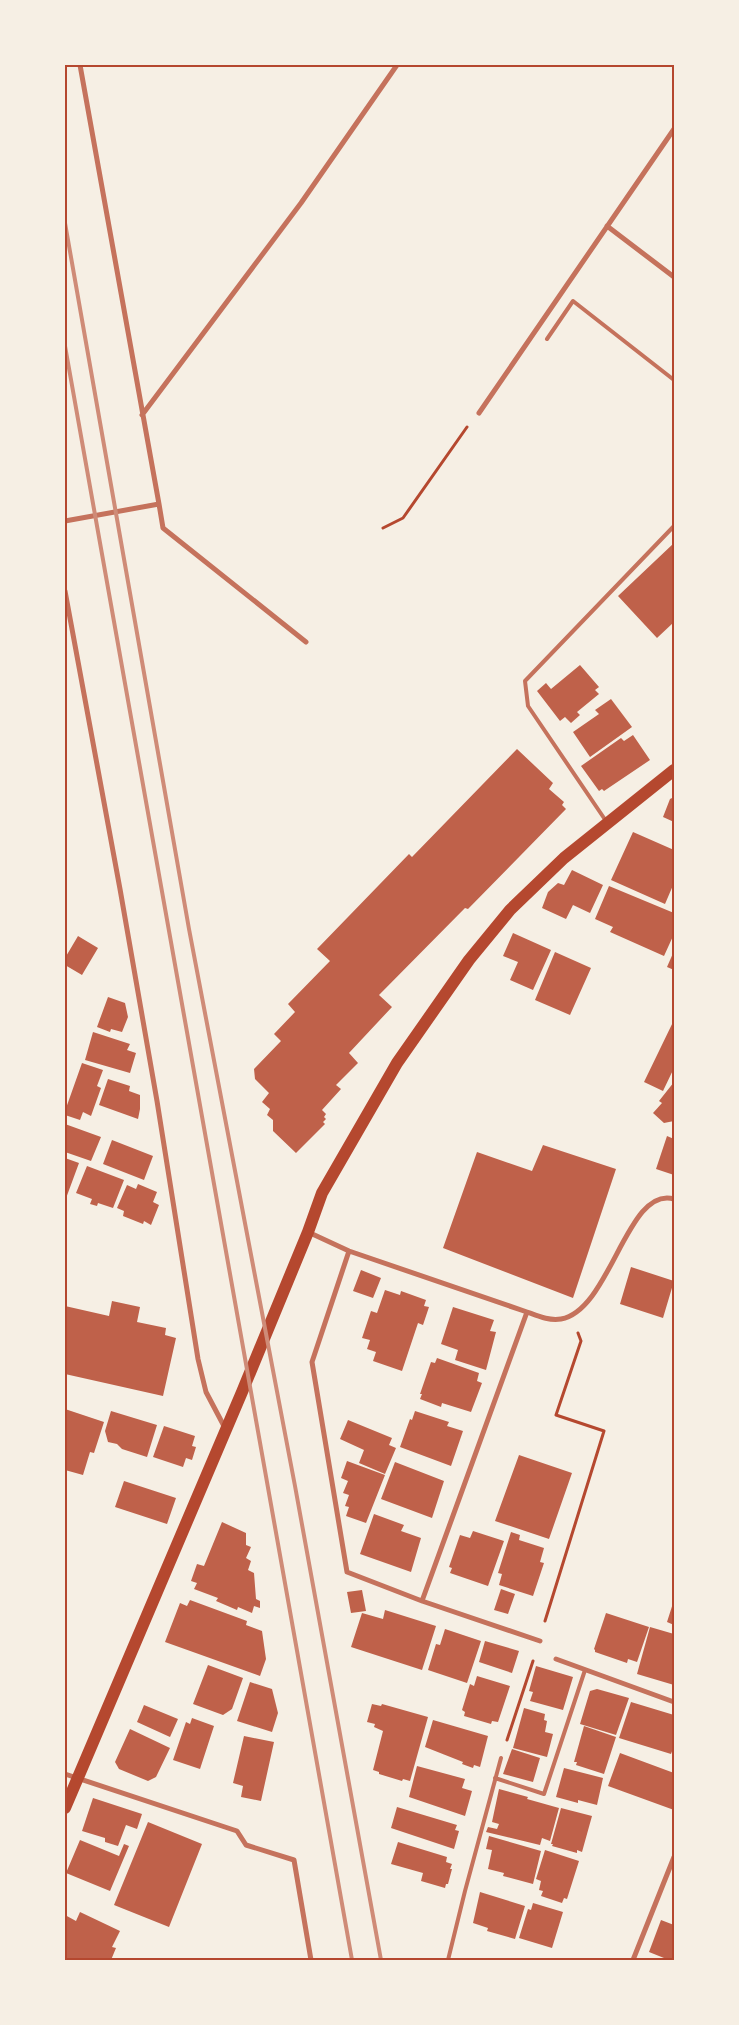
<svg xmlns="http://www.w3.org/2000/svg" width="739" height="2025" font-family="'Work Sans',sans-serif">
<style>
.building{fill:#bf614a}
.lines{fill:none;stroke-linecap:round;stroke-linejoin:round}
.path{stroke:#b5482f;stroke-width:3}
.service{stroke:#c5725c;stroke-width:4}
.minor{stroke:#c5725c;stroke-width:5}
.primary{stroke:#b5482f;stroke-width:12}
.rail{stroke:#cf8b77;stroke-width:4}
.neatline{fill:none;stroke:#b5482f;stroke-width:2}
</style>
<rect width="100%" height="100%" fill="#f6efe4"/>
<path class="building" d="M674,543V622L657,638L618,596Z
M580,665L599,687L595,690L599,694L577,712L580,715L571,723L565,717L560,721L537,691L546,683L551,689Z
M611,699L632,727L590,757L573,732L599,714L595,710Z
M633,735L650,760L604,791L602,789L599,791L581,766L621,738L624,741Z
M517,749L553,783L549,789L564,802L562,805L566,809L468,909L465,908L379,995L392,1007L349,1053L358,1063L336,1085L341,1089L322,1110L326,1114L324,1117L326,1119L323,1122L325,1124L296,1153L273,1131V1120L267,1115L270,1109L262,1102L269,1093L255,1079L254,1069L281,1041L274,1034L295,1012L288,1004L330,961L317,949L409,854L412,857Z
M674,797V822L663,817L670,799Z
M633,832L674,850V883L665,904L611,880Z
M572,870L603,885L590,913L573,905L566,919L542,908L548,892L558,883L564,885Z
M609,886L674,913V934L664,956L610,932L613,927L595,919Z
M513,933L551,950L533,990L510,980L518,962L503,956Z
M78,936L98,948L82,975L65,965V958Z
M674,951V970L667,967Z
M555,952L591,968L570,1015L535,1000Z
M108,997L125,1003L128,1017L122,1032L111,1029L110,1032L97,1027Z
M674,1020V1068L663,1091L644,1082Z
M93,1032L130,1044L127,1050L136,1053L130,1073L85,1060Z
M82,1063L103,1070L97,1086L101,1088L91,1116L83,1112L80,1120L65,1115V1111Z
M108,1079L130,1086L129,1091L140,1095V1109L138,1119L99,1105Z
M674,1082V1121L664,1123L653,1113L662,1103L659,1101Z
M65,1124L101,1137L91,1161L65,1152Z
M667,1136L674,1139V1175L656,1169Z
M112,1140L153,1156L144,1180L103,1164Z
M543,1145L616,1169L573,1298L443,1248L477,1152L532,1171Z
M65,1158L79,1163L65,1201Z
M87,1166L124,1180L113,1208L98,1203L97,1206L90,1204L92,1199L76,1193Z
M138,1184L157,1192L153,1202L159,1205L151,1225L144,1221L143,1224L123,1216L124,1211L117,1208L127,1185L136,1189Z
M631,1267L674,1281L663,1318L620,1304Z
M361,1270L381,1278L373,1298L353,1291Z
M385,1290L400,1295L401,1291L426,1300L424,1306L429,1307L423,1325L418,1323L402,1371L373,1361L376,1352L367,1349L370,1340L362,1338L371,1311L377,1313Z
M112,1301L140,1307L137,1322L166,1328L165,1335L176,1338L163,1396L65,1374V1306L109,1316Z
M453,1307L494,1320L490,1331L496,1332L486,1370L455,1360L458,1350L441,1344Z
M437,1358L479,1373L477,1381L482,1383L471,1412L442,1403L441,1407L420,1399L422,1394H420L431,1362L435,1363Z
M65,1409L104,1422L94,1453L90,1452L83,1475L65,1470Z
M111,1411L157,1425L147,1457L122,1449L117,1444L108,1442L105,1431Z
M415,1411L449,1422L447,1426L463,1431L451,1466L400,1447L410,1419L412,1420Z
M348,1420L392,1438L389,1445L396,1448L385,1474L359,1463L364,1450L340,1439Z
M164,1426L195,1436L192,1446L196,1447L192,1460L186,1458L183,1467L153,1457Z
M519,1455L572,1473L549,1539L495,1521Z
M347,1461L385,1475L366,1523L346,1516L349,1507L345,1506L349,1495L343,1493L348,1481L341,1478Z
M395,1462L444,1481L432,1518L381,1499Z
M124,1481L176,1498L167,1524L115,1507Z
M374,1514L404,1525L401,1531L421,1538L411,1572L360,1554Z
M222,1522L246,1533V1545L251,1547L246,1558L251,1561L248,1570L254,1573L256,1599L260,1601V1608L254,1606L252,1613L238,1607L237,1610L216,1601L218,1598L194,1589L197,1583L191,1581L197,1564L204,1566Z
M473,1531L504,1541L488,1586L450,1573L452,1568L449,1567L460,1535L470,1538Z
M511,1532L520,1535L519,1540L544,1548L540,1562L544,1563L533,1596L499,1585L502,1574L498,1573Z
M501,1589L515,1594L508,1614L494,1610Z
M362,1590L366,1611L351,1613L347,1592Z
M190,1600L247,1621L246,1625L262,1631L266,1659L260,1676L165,1642L180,1603L187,1606Z
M674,1600V1625L667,1622Z
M385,1610L436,1626L422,1670L351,1647L362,1613L383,1619Z
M606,1613L649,1627L637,1662L628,1659L627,1663L595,1652V1650L594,1649Z
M650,1627L674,1634V1685L637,1674Z
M445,1629L481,1641L467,1683L428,1670L436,1644L440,1645Z
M485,1641L519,1651L512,1673L479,1662Z
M208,1665L243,1678L232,1709L223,1715L193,1704Z
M536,1666L573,1677L563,1710L530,1701L533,1692L529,1691Z
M477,1676L510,1686L498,1722L492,1721L491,1724L464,1716L465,1712L462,1710L470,1684L474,1686Z
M250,1682L272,1689L278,1713L272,1732L237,1721Z
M597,1689L629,1698L616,1735L580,1724L590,1691Z
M631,1702L674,1715V1746L671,1754L619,1738Z
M372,1704L381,1706L382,1704L428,1717L410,1781L403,1779L402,1781L379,1774V1772L373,1770L383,1731L374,1727L375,1724L367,1722Z
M144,1705L178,1719L170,1737L137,1722Z
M524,1708L545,1714L544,1720L547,1721L545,1732L553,1734L547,1757L513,1748Z
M192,1718L214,1726L200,1769L173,1760L186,1722L190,1724Z
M433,1720L488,1736L480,1767L474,1765L473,1768L462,1764L463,1762L425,1747Z
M584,1726L616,1737L604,1774L576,1765L577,1762H574Z
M130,1729L170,1748L156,1777L148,1781L119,1769L115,1762Z
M244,1736L274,1742L261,1801L241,1797L243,1786L233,1783Z
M512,1749L540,1758L533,1782L503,1774Z
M620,1753L674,1773V1810L608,1786Z
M417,1766L465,1779L462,1788L472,1791L465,1816L409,1797Z
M564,1768L603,1778L597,1805L578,1800V1803L556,1797Z
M499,1789L528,1797L527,1799L559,1808L550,1841L542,1838L540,1845L486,1832L488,1827L497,1829L499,1824L492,1822Z
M93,1798L142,1814L137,1829L126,1825L118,1846L105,1842V1838L82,1831Z
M397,1807L457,1825L455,1830L459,1831L454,1849L391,1828Z
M561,1808L592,1816L582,1852L577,1850V1853L552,1846L553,1844H551Z
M148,1822L202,1844L169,1927L114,1905Z
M489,1836L541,1851L533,1884L503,1876L504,1873L488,1869L492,1850L486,1849Z
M80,1840L119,1856L124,1844L129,1846L110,1891L66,1873Z
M398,1842L447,1857L446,1862L452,1864L450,1869H452L448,1884H446L445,1888L421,1881L423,1873L391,1864Z
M545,1850L579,1861L567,1899L564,1898L562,1903L541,1896L543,1891L539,1890L541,1881L536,1879Z
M480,1892L525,1906L515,1939L487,1931L488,1928L473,1923Z
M533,1903L563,1912L552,1948L519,1938L528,1909L531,1910Z
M80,1912L120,1931L112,1947L116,1948L111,1960H65V1915L76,1921Z
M661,1920L674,1925V1960H669L649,1952Z"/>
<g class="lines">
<path class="path" d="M383,528L403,518L467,427
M545,1621L604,1431L556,1415L581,1341L578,1333
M507,1740L533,1661"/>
<path class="service" d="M547,339L573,301L674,380
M606,821L528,706L525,681L674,526
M495,1778L544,1794L585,1670
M448,1960L465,1891L501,1758"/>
<path class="minor" d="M607,226L674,277
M479,413L674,129
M142,415L301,203L397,65
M159,504L163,528L306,642
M65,521L159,504L80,65
M65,591L120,889L157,1101L198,1359L206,1392L225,1428
M308,1232L349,1251L527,1312L422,1601L540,1641
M349,1251L312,1362L347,1572L422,1601
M527,1312C538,1316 549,1321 561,1319C611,1310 627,1185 674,1199
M556,1659L674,1702
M65,1774L237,1831L246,1845L294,1860L311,1960
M633,1960L674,1857"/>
<path class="primary" d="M65,1808L242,1392L308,1232L322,1193L397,1063L469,960L510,910L564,858L674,770"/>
<path class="rail" d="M65,223L189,929L295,1486L381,1960
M65,346L352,1960"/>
</g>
<rect width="739" height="2025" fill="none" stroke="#f6efe4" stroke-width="132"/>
<rect x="66" y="66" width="607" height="1893" class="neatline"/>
</svg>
